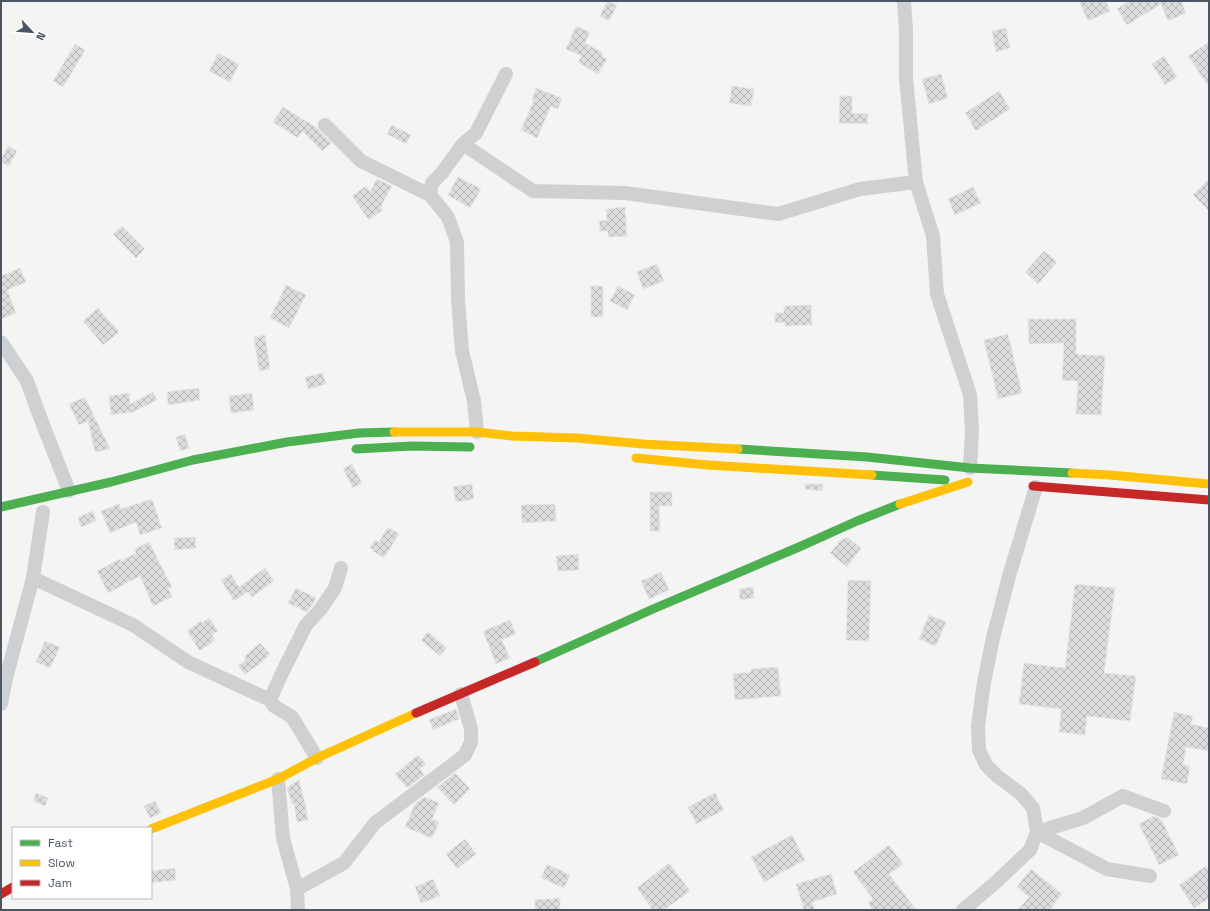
<svg xmlns="http://www.w3.org/2000/svg" width="1210" height="911" font-family="'Space Grotesk',sans-serif">
<style>
.building{fill:url(#building-cross-hatch);stroke:#e5e6e7}
.lines{fill:none;stroke-linecap:round;stroke-linejoin:round}
.street{stroke:#ced0d2;stroke-width:14}
.fast{stroke:#4caf50;stroke-width:9}
.slow{stroke:#ffc107;stroke-width:9}
.jam{stroke:#c62828;stroke-width:9}
</style>
<defs>
<pattern id="building-cross-hatch" width="8" height="8" patternUnits="userSpaceOnUse"><rect width="8" height="8" fill="#ddddde"/><path d="M0 0l8 8M0 8l8-8" fill="none" stroke="#b5b6b7"/></pattern>
</defs>
<rect width="100%" height="100%" fill="#f4f4f4"/>
<path class="building" d="M607,1L617,5L609,21L600,16Z
M1079,1H1106L1110,11L1088,21Z
M1129,1H1181L1186,13L1168,21L1161,4L1127,25L1117,9Z
M576,26L590,32L585,43L603,53L601,56L607,59L598,74L578,62L582,56L566,49Z
M1006,28L1010,48L996,52L992,31Z
M1209,42V87L1188,56Z
M75,44L85,50L63,87L53,81Z
M218,53L239,64L230,82L209,71Z
M1164,56L1177,77L1165,85L1152,64Z
M941,74L948,98L929,104L922,79Z
M732,86L754,89L751,106L729,103Z
M536,88L562,98L558,109L551,106L537,138L521,130L534,100L532,99Z
M999,91L1010,109L976,131L965,113Z
M840,96H852V113L868,114L867,124L839,123Z
M283,107L317,128L331,143L322,151L302,131L298,138L273,122Z
M392,125L411,135L406,144L387,134Z
M8,146L17,151L9,166L1,162V160Z
M458,177L481,189L470,208L448,195Z
M377,179L392,186L381,206L383,210L369,220L352,196L366,186L370,192Z
M1209,179V211L1193,195Z
M973,187L981,203L955,215L948,199Z
M625,207L627,236L608,237V231H600L599,221L607,220L606,209Z
M122,226L145,249L136,258L113,234Z
M1044,251L1057,262L1038,284L1025,272Z
M657,264L664,281L643,289L637,272Z
M20,268L26,282L7,290L16,313L1,319V276Z
M286,285L306,295L289,328L270,318Z
M591,286H603V317H591Z
M618,286L635,295L627,310L610,301Z
M811,305L812,325L785,326V322L775,323V313H784V306Z
M98,308L119,332L103,345L83,321Z
M1028,319H1076V354L1105,356L1101,415L1076,414L1078,381L1062,380L1064,343L1029,344Z
M1008,334L1022,393L998,399L984,340Z
M265,335L270,369L259,371L254,337Z
M323,373L326,384L308,389L305,377Z
M199,388L200,400L168,405L167,392Z
M153,392L157,400L133,412L109,415L111,413L109,396L129,393L130,404Z
M252,393L254,410L231,413L229,396Z
M85,397L95,418L110,449L95,452L88,421L79,425L69,404Z
M185,434L189,448L180,451L176,437Z
M352,464L362,483L353,488L343,469Z
M472,484L474,499L456,502L453,487Z
M805,484H823L822,491L805,489Z
M650,492H672V506H659L660,531H650Z
M152,499L162,528L140,535L136,522L110,533L101,511L119,504L121,509Z
M555,504L556,521L522,523L521,505Z
M93,511L96,521L81,527L78,517Z
M388,527L399,534L384,558L373,551L374,550L370,548L375,540L379,542Z
M195,537L196,548L175,550L174,538Z
M847,537L861,548L847,567L830,553L840,541Z
M149,542L172,587L168,588L172,597L153,606L140,576L108,593L97,571L120,559L121,561L136,553L135,549Z
M578,554L579,570L558,571L556,556Z
M265,568L274,581L252,597L248,592L234,601L221,580L231,574L239,587Z
M661,572L669,590L649,599L641,581Z
M848,580L871,581L869,641L846,640Z
M1075,584L1115,588L1104,673L1136,676L1130,721L1087,716L1085,735L1059,732L1061,709L1019,704L1024,663L1065,668Z
M753,587L754,598L740,600L739,589Z
M296,588L316,598L312,606L306,612L288,603Z
M929,615L946,622L936,646L919,639Z
M209,618L218,631L212,635L215,640L200,651L187,631L201,621L202,623Z
M510,620L516,634L502,640L510,658L496,664L483,631Z
M428,632L447,648L440,656L421,640Z
M45,641L60,647L50,668L36,662Z
M260,643L270,654L254,669L253,668L245,675L238,666L246,660L244,657Z
M778,667L781,696L735,700L733,674L751,672V669Z
M456,709L459,719L433,730L429,720Z
M1174,712L1193,716L1191,724L1209,728V751L1186,747L1183,765L1190,766L1187,784L1161,779Z
M418,755L426,764L420,769L424,775L407,788L395,774Z
M455,773L470,789L454,805L437,787Z
M299,780L305,803L308,820L297,822L294,803L292,804L287,787Z
M36,793L48,798L45,806L33,801Z
M715,793L724,810L696,824L688,807Z
M424,797L439,803L432,819L439,822L432,838L405,827L415,804Z
M155,801L161,813L150,818L144,806Z
M1154,816L1161,819L1179,855L1159,865L1139,824Z
M792,835L805,860L764,882L751,857Z
M465,839L476,854L457,869L446,854Z
M889,845L903,864L889,874L916,910H873L868,903L873,899L853,872Z
M669,863L690,891L664,910H653L637,888Z
M547,864L570,875L564,888L541,878Z
M1206,866L1209,871V898L1194,908L1179,885Z
M175,868L176,880L151,883V871Z
M1031,869L1062,894L1050,910H1018L1029,897L1017,887Z
M831,874L837,894L812,902L815,910H804L796,884Z
M433,879L440,896L421,903L415,887Z
M560,898V910H535V900Z"/>
<g class="lines">
<path class="street" d="M904,1L906,30V78L916,182L933,236L937,294L970,395L972,431L970,468
M325,125L361,161L430,195
M463,144L533,191L625,193L778,214L860,189L916,182
M1,342L27,381L40,417L69,491
M477,432L474,401L462,351L458,299L457,242L448,217L430,195L432,183L441,174L463,144L476,133L506,74
M33,578L133,625L188,662L270,700L274,706L292,717L317,758
M270,700L281,675L306,625L320,610L335,588L341,568
M1,704L6,678L33,578L43,512
M278,779L283,838L297,889L298,910
M1037,832L1083,818L1123,796L1164,811
M1037,832L1107,869L1150,876
M297,889L344,863L375,823L465,755L471,742V729L461,694
M963,910L995,883L1030,850L1037,832L1033,808L1021,794L997,776L986,765L979,750L978,726L984,682L993,638L1009,576L1036,487"/>
<path class="fast" d="M356,449L412,446L470,447
M738,449L867,457L970,468L1072,473
M872,475L945,480
M1,507L111,482L193,460L287,442L359,433L394,432
M535,662L653,609L799,547L857,521L900,504"/>
<path class="slow" d="M394,432H477L512,436L577,438L643,444L738,449
M636,458L708,465L872,475
M1072,473L1110,475L1209,484
M900,504L968,482
M151,829L278,779L317,758L416,713"/>
<path class="jam" d="M1033,486L1209,500
M416,713L535,662
M1,894L13,887"/>
</g>
<rect width="1210" height="911" fill="none" stroke="#4a5661" stroke-width="4"/>
<rect x="12" y="827" width="140" height="72" fill="#ffffff" stroke="#b7bbc0"/>
<rect x="20" y="840" width="20" height="6" fill="#4caf50" stroke="#b7bbc0"/>
<text x="48" y="847" font-size="12" fill="#4a5661">Fast</text>
<rect x="20" y="860" width="20" height="6" fill="#ffc107" stroke="#b7bbc0"/>
<text x="48" y="867" font-size="12" fill="#4a5661">Slow</text>
<rect x="20" y="880" width="20" height="6" fill="#c62828" stroke="#b7bbc0"/>
<text x="48" y="887" font-size="12" fill="#4a5661">Jam</text>
<g transform="translate(32 32) rotate(116)" stroke="#ffffff" stroke-width="3" paint-order="stroke">
<path d="M0-3L7 15L0 10L-7 15Z" fill="#4a5661"/>
<text y="-6" font-size="11" font-weight="bold" text-anchor="middle" fill="#4a5661">N</text>
</g>
</svg>
